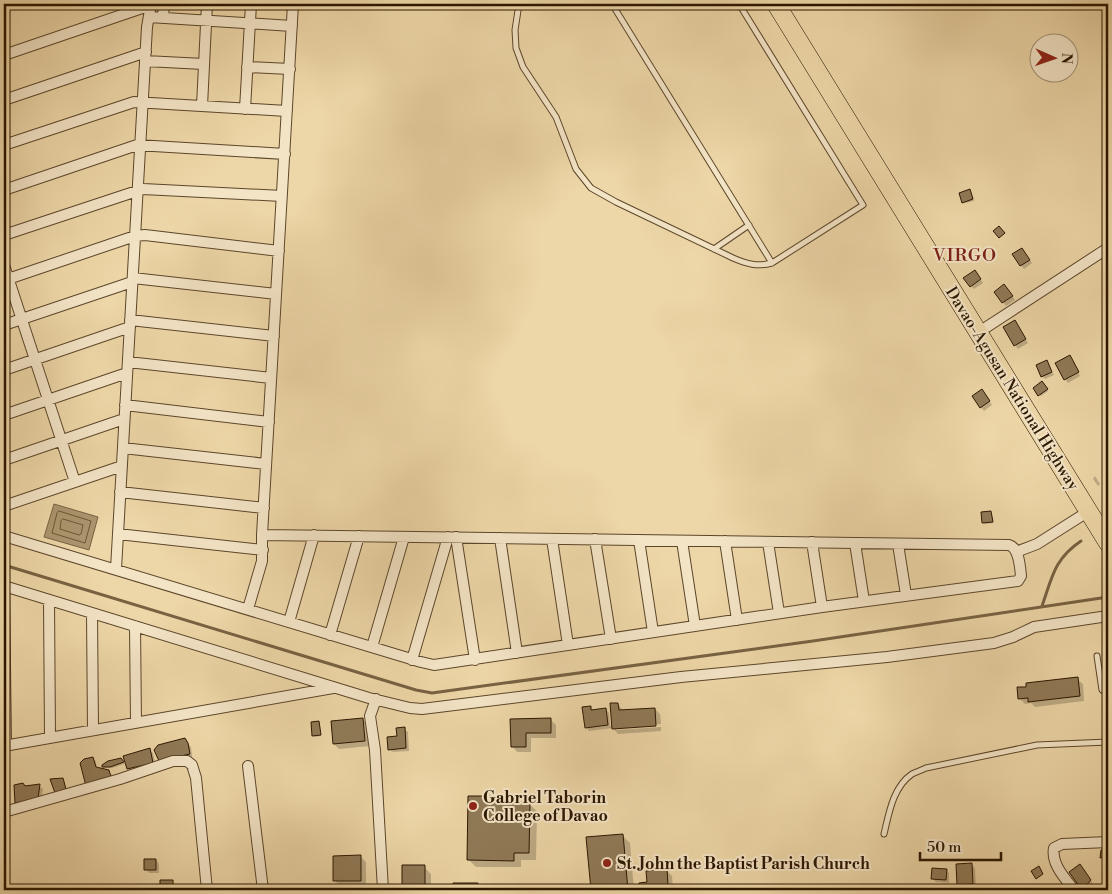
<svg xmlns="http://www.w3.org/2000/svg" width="1112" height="894" font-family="'Libre Bodoni',serif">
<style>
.water{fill:#ab956e;stroke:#786242}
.shadow{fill:#0003}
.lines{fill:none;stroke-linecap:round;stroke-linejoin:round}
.shore{stroke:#6b5637;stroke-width:1}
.stream{stroke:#786242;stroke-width:3}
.building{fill:#907a57;stroke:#2b1600}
.service-casing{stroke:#5c462a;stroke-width:7}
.minor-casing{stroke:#5c462a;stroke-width:12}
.trunk-casing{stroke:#2b1600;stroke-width:19}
.service{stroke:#f3e4c6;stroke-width:5}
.minor{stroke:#f3e4c6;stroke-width:10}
.trunk{stroke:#edd6a7;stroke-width:18}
.poi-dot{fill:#8f2418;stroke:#f3e4c6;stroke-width:2}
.labels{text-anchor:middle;stroke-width:4;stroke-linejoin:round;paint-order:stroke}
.street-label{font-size:16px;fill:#2b1600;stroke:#f3e4c6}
.poi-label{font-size:16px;font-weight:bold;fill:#2b1600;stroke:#f3e4c6;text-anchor:start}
.neighbourhood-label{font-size:18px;letter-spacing:1px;fill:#7a1f14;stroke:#f3e4c6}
</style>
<rect width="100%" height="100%" fill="#edd6a7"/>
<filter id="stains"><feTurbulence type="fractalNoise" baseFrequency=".004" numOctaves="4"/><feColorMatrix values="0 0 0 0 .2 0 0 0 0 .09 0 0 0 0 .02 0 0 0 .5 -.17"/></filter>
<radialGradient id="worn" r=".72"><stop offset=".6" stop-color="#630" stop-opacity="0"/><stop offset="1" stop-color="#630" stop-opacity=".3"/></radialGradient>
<path class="water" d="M54,504L98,517L89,550L44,537Z"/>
<path class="shadow" d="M971,192L974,201L965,203L963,202Z
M1022,249L1032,263L1024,269L1021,265Z
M978,275L983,283L974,289L971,286Z
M1008,289L1015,300L1006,306L995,292Z
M1016,323L1028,343L1018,349L1004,328Z
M1070,357L1080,376L1068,383L1065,379Z
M1046,362L1054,375L1045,379L1042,376Z
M1043,384L1048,391L1041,396L1039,395Z
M985,394L992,405L984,411L981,407Z
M1095,476L1100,484L1098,486L1093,479Z
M991,512L993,523L985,524L983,523Z
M1077,679L1083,684L1084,701L1035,707L1031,703L1025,704L1020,699Z
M618,704L623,711L655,709L660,714L661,724L616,728V730L661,727V731L618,734L613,728L589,731L586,727L590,707L594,711L605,709L609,713L610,726L612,725Z
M362,719L368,724L370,746L339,749L334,744Z
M512,720H551L556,725V738H531V752H517L512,746Z
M319,722L321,736L315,737L314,736Z
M404,729L408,732L409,751L393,752L389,749Z
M184,739L191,747L192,757L164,764Z
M149,750L153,753L156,766L131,772L128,768Z
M93,758L96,762L97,769L108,771L112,775L113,780L91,789Z
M122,761L124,764L112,768L101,767L109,762Z
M39,786L43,789L41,802L20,806L17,802L26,787Z
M4,794L6,796L13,807L4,809Z
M514,798L520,803L529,804L537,811L536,860H521V867H476L469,860Z
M622,835L630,843L634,890H592L588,838Z
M1106,849L1108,852V874V857H1101Z
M361,857L366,862V886H340L335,881Z
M156,860L159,864V873H149L146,869Z
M972,865L975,868L976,887L962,888L958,885Z
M403,867H424L431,874V890H403Z
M1083,869L1093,884L1088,890H1083L1070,872Z
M666,870L672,876L673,890H641L640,884L648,883Z
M946,870L949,873V883L936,882L933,879Z
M172,881L175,885V890H161V882Z
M455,884H478L483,890H455Z"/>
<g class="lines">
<path class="shore" d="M59,511L91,521L85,543L52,533L57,513Z
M63,519L83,525L81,534L79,535L60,529L61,521Z"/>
<path class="stream" d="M4,565L416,690L432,693L813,641L1108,597
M1042,606C1052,578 1054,559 1081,541"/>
</g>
<path class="building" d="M970,189L973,199L962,203L959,193Z
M999,226L1005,233L999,238L993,231Z
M1022,248L1030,260L1020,266L1012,254Z
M975,270L981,279L970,287L963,278Z
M1004,284L1013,296L1002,303L994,292Z
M1015,320L1026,339L1014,346L1003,327Z
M1070,355L1079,372L1064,380L1055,363Z
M1047,360L1052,372L1041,377L1036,365Z
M1042,381L1048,389L1038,396L1033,388Z
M982,389L990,401L980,408L972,396Z
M991,511L993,522L982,523L981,512Z
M1078,677L1080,696L1028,702V698L1018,699L1017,687H1026V683Z
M610,703H618L619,710L655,708L656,726L612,729Z
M591,706V710L606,708L608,725L585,728L582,707Z
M363,718L365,741L333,744L331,721Z
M551,718V733H526V747H511L510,719Z
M319,721L321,735L312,736L311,722Z
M405,727L406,748L388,750L387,737L397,736L396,728Z
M185,738L188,743L190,754L159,761L154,750L158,745Z
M150,748L153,763L127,769L123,756Z
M93,757L96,767L109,770L111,777L86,786L80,763L84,759Z
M121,758L124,762L110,767H102V765L108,761Z
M63,778L66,789L55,793L50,779Z
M23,783L25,786L40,784L38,799L15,803L14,785Z
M468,796H514V802H530L529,853H514V861L467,860Z
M623,834L628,890H591L586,837Z
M1107,848L1108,856L1100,858L1101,850Z
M361,855V881H333V856Z
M144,859H156V870H144Z
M972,863L973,884L957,885L956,864Z
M1080,864L1091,880L1082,890L1069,872Z
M402,865H425V890H402Z
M1039,866L1043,874L1036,879L1031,871Z
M932,868L947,869L946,880L931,879Z
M667,869L668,885L656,886L657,890H640L639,883L647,882L646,871Z
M160,880H173V890H160Z
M453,883H478V890H453Z"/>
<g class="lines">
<defs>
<path id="service" d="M519,4L515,30L516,48L523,67L556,117L576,169L591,188L616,202L733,258C747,264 757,267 772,263L863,205L739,4
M612,4L772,263
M714,249L749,225
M1097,656L1102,690L1108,693
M884,834C889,813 893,787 912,774C916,772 922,770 926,768L1037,745L1108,742"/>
<path id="minor" d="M149,17L292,26
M163,18L164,4
M4,55L151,5
M145,61L204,64
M247,67L290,69
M4,100L146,52
M202,106L207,4
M245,109L251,4
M4,145L134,102L287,111
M4,190L137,145L285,154
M4,235L143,189L282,196
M4,265L75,482
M133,278L276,294
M8,279L135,236L145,235L279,251
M130,320L274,336
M4,325L132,282
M979,332L1108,248
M128,362L271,378
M4,370L130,327
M125,405L269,422
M4,415L127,373
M123,448L266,464
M4,460L124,419
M120,492L264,508
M4,506L122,466
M118,534L263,550
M4,536L421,662L434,665L822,607L1018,581L1021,576C1020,566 1019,548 1009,545L262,535
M456,537L475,660
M500,538L517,653
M552,539L568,645
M595,539L611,639
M639,540L653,632
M682,541L695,626
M725,541L737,620
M768,542L779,613
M812,542L822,607
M855,543L864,601
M898,544L906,595
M1016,552L1037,544L1089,511
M116,569L147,27L151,4
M4,586L369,698L410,708L422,709L681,677L887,657L994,643L1013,637L1034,627L1108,616
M4,587L6,745
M49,600L50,738
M248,609L262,561V535L293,4
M92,613L93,730
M289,622L314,535
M135,626L136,723
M330,635L359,536
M372,647L404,537
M412,660L448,537
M376,699L370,716L375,750L383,890
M4,746L333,688
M248,766L263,890
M4,812L120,779L173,761H187L192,765L196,778L207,890
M1074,890C1065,878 1051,864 1054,848L1062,844L1108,842"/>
<path id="trunk" d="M776,4L1108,543"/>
</defs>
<use href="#service" class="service-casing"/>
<use href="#minor" class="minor-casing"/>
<use href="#trunk" class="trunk-casing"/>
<use href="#service" class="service"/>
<use href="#minor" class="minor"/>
<use href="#trunk" class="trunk"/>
</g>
<g class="poi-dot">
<circle cx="473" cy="806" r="5"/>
<circle cx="607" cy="863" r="5"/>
</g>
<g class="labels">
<g class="street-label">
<text transform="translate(1013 388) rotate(58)" y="6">Davao-Agusan National Highway</text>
</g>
<g class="poi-label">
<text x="483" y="803">Gabriel Taborin<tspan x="483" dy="18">College of Davao</tspan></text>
<text x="617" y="869">St. John the Baptist Parish Church</text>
</g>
<g class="neighbourhood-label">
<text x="965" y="261">VIRGO</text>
</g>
</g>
<rect width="1112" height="894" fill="none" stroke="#edd6a7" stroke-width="20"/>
<rect x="5" y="5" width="1102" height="884" fill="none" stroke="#2b1600" stroke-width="2.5"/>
<rect x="10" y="10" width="1092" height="874" fill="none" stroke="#2b1600"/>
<g transform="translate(1054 58) rotate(92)"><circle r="24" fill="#f3e4c6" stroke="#a39277"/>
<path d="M0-4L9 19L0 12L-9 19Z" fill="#8f2418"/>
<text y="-8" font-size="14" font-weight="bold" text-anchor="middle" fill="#2b1600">N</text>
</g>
<path d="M920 852v8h81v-8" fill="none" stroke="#2b1600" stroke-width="2.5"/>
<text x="927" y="852" font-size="15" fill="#2b1600" stroke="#f3e4c6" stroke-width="4" paint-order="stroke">50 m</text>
<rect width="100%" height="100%" filter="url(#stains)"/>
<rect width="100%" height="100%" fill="url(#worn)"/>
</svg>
